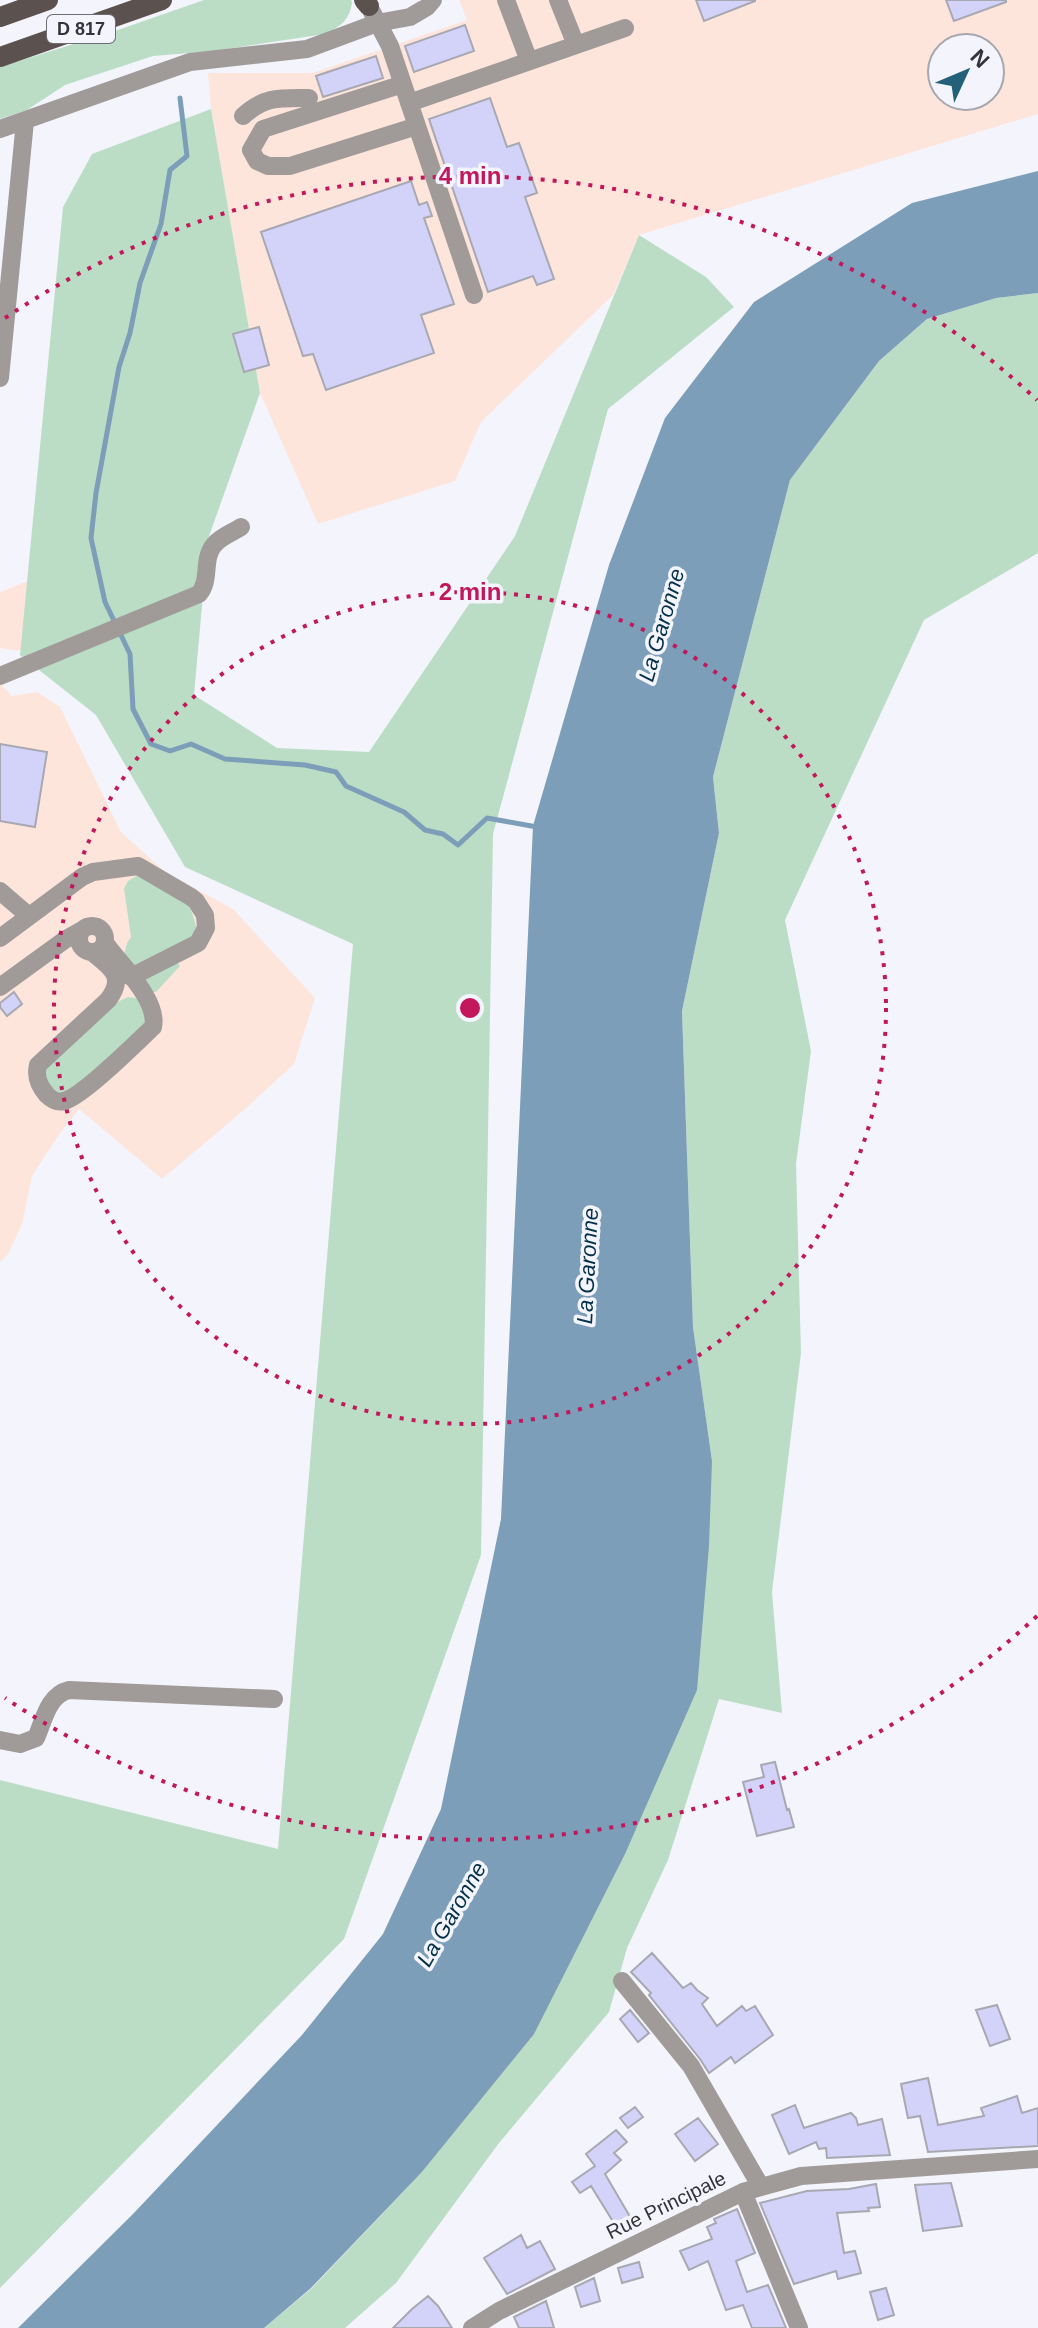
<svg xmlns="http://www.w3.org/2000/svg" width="1038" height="2328" font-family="Arial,sans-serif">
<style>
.industrial{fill:#fee5dc;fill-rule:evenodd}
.green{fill:#bcddc5}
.water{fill:#7c9eb8}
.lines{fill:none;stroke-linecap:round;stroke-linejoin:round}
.stream{stroke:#7c9eb8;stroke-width:5}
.building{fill:#d3d3fa;stroke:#a8a8b2;stroke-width:2}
.minor{stroke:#a09b99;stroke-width:18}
.major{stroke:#5b524f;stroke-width:20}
.ring{fill:none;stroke:#c2185b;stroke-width:4;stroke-dasharray:4 8}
.labels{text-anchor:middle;stroke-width:7;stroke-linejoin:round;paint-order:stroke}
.shield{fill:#f4f4fd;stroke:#6e6e73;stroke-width:2}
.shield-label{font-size:18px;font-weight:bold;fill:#343438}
.street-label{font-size:20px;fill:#343438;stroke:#f4f4fd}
.water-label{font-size:22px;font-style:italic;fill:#03304b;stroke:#f4f4fd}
.centre{fill:#c2185b;stroke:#f4f4fd;stroke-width:4}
.ring-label{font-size:24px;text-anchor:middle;font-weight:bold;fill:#c2185b;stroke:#f4f4fd;stroke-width:7;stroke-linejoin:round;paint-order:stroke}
</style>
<rect width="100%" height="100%" fill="#f4f4fd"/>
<path class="industrial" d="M459,0H1038V114L639,235L613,295L481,422L455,481L318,524L260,393L211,109L208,73H313L467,20ZM942,48H990V96H942Z
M41,576L64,630L18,651L0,648V592Z
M0,683L12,696L37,692L60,707L121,832L165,872L233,909L315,998L294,1064L244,1110L162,1179L79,1109L60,1133L32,1176L22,1224L8,1254L0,1262Z"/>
<path class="green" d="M204,0H351L352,2C350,20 340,27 325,34L214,51L153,56L65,85L27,110L0,119V67L115,31Z
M211,109L260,393L208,539L194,695L277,748L369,752L515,536L639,235L706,277L734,307L608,409L493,834L481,1555L344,1939L0,2288V1780L278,1849L353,944L185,867L96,715L20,655L63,207L92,154Z
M1038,293V553L924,620L785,920L811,1051L796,1164L801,1353L772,1592L782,1713L719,1699L668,1860L627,1948L609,2012L499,2143L396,2283L345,2328H264L312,2288L421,2173L712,1461L693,1327L682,1011L719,833L713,777L790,480L879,361L927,319L996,298Z
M138,875L186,903L191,910L197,929L193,937L133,967L124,955L127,943L131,937L124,889L128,881Z
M177,962L180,966L156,992H151L142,979Z
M128,997L137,998L146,1011L144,1027L73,1091L57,1094L44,1084V1068L113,1004Z"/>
<path class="water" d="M1038,171V293L996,298L927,319L879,361L790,480L713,777L719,833L682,1011L693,1327L712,1461L709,1546L697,1690L625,1854L534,2034L421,2173L311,2288L264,2328H18L133,2214L302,2035L383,1934L441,1809L501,1519L533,826L609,565L665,418L754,302L912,203Z"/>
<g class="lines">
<path class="stream" d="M180,98L187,156L170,170L161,224L140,283L130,333L119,367L96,493L91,538L105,602L130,654L133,709L151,744L170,751L191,744L225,759L305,765L336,772L346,786L404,812L425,830L443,834L458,845L487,818L537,827"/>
</g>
<path class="building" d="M696,0H755V1L704,21Z
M946,0H1006V2L954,21Z
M465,25L474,51L414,72L405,46Z
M376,56L383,78L323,97L316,76Z
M490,98L507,147L519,143L537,193L525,197L554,279L537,285L533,276L488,292L429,119Z
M411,181L419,205L427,202L432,216L424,218L454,304L421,315L434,353L326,390L313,354L303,356L261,232Z
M259,327L269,365L244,372L233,334Z
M0,744L47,752L35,827L0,821Z
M14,992L22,1004L7,1016L0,1007V1003Z
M775,1762L787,1810L789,1809L794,1827L757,1836L743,1782L764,1777L761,1765Z
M652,1953L683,1988L691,1983L697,1990L708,1998L702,2004L717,2026L742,2006L746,2011L755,2006L773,2035L735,2063L731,2057L709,2073L700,2059L649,1995L651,1993L631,1972Z
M997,2005L1010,2039L990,2046L976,2010Z
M630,2010L649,2033L638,2042L620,2019Z
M928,2078L938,2125L984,2116L981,2108L1017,2096L1022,2113L1038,2108V2146L928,2152L920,2116L908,2118L901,2084Z
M795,2105L804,2128L851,2113L856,2118L858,2125L882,2119L890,2155L827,2158L826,2148L819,2149L816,2142L789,2154L772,2115Z
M635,2107L643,2117L628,2128L620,2118Z
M698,2118L718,2144L695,2161L675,2134Z
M616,2130L627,2142L614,2153L621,2160L605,2174L636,2227L622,2236L591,2186L580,2193L572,2182L595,2166L586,2154Z
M951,2183L962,2226L923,2231L915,2185Z
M876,2184L880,2207L868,2208L869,2211L837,2213L844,2253L855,2251L861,2273L838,2279L836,2271L794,2284L760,2203L807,2191L849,2189Z
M737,2209L755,2253L736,2261L747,2292L768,2285L786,2328H752L743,2305L726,2310L708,2261L689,2270L680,2251L712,2239L707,2227L716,2223L714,2219Z
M521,2235L527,2248L540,2241L555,2269L507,2294L484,2258Z
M639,2262L643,2277L622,2283L618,2268Z
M594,2278L600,2301L581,2307L575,2287Z
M886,2288L894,2315L878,2320L870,2292Z
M428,2296L438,2306L452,2328H393L412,2309Z
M546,2301L554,2328H519L514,2317Z"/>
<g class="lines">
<path class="minor" d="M506,0L529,61
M558,0L576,45
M372,12L390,46L474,295
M403,84L263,129L251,150L257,161L268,166H290L417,126
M409,103L625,28
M243,116C265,96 280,98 309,98
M0,129L190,62L307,49L377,23L410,17L427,7L433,0
M0,378L25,121
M0,676L199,594C211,580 202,559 214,545C220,537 232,533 241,527
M0,891L29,916
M79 939a13 13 0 1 1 26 0a13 13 0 1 1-26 0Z
M0,938L82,877L93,872L138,866L191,897L196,901L205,915L206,928L198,943L131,977
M92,952C111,968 126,976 108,1000L38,1065C35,1077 39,1086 47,1095C52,1100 57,1103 64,1101C82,1097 136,1043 153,1027C159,1000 120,964 105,943
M0,987L66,939L82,930
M0,1740L20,1744L36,1738C44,1720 48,1695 69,1690L274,1699
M622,1981L691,2066L761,2187
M743,2192L799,2328
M472,2328L499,2311L743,2192L801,2176L1038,2159"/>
<path class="major" d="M364,0L369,6
M0,17L48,0
M0,57L162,0"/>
</g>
<g class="ring">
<circle cx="470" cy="1008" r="416"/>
<path d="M1037 1616A832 832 0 0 1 5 1698M5 318A832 832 0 0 1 1037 400"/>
</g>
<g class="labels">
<rect class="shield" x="47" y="15" width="68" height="28" rx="6"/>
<g class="shield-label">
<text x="81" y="35">D 817</text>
</g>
<g class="street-label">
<text transform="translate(666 2205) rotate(-26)" y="7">Rue Principale</text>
</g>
<g class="water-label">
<text transform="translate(661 625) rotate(-74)" y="8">La Garonne</text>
<text transform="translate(587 1266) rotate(-87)" y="8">La Garonne</text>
<text transform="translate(451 1914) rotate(-60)" y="8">La Garonne</text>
</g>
</g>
<circle cx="470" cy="1008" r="12" class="centre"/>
<g class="ring-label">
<text x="470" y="184">4 min</text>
<text x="470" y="600">2 min</text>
</g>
<g transform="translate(966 72) rotate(46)"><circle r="38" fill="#f4f4fd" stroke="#a7a7ae" stroke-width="2"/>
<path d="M0-6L14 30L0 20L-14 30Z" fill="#236178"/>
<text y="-12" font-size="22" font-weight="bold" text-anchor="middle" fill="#343438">N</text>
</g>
</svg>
